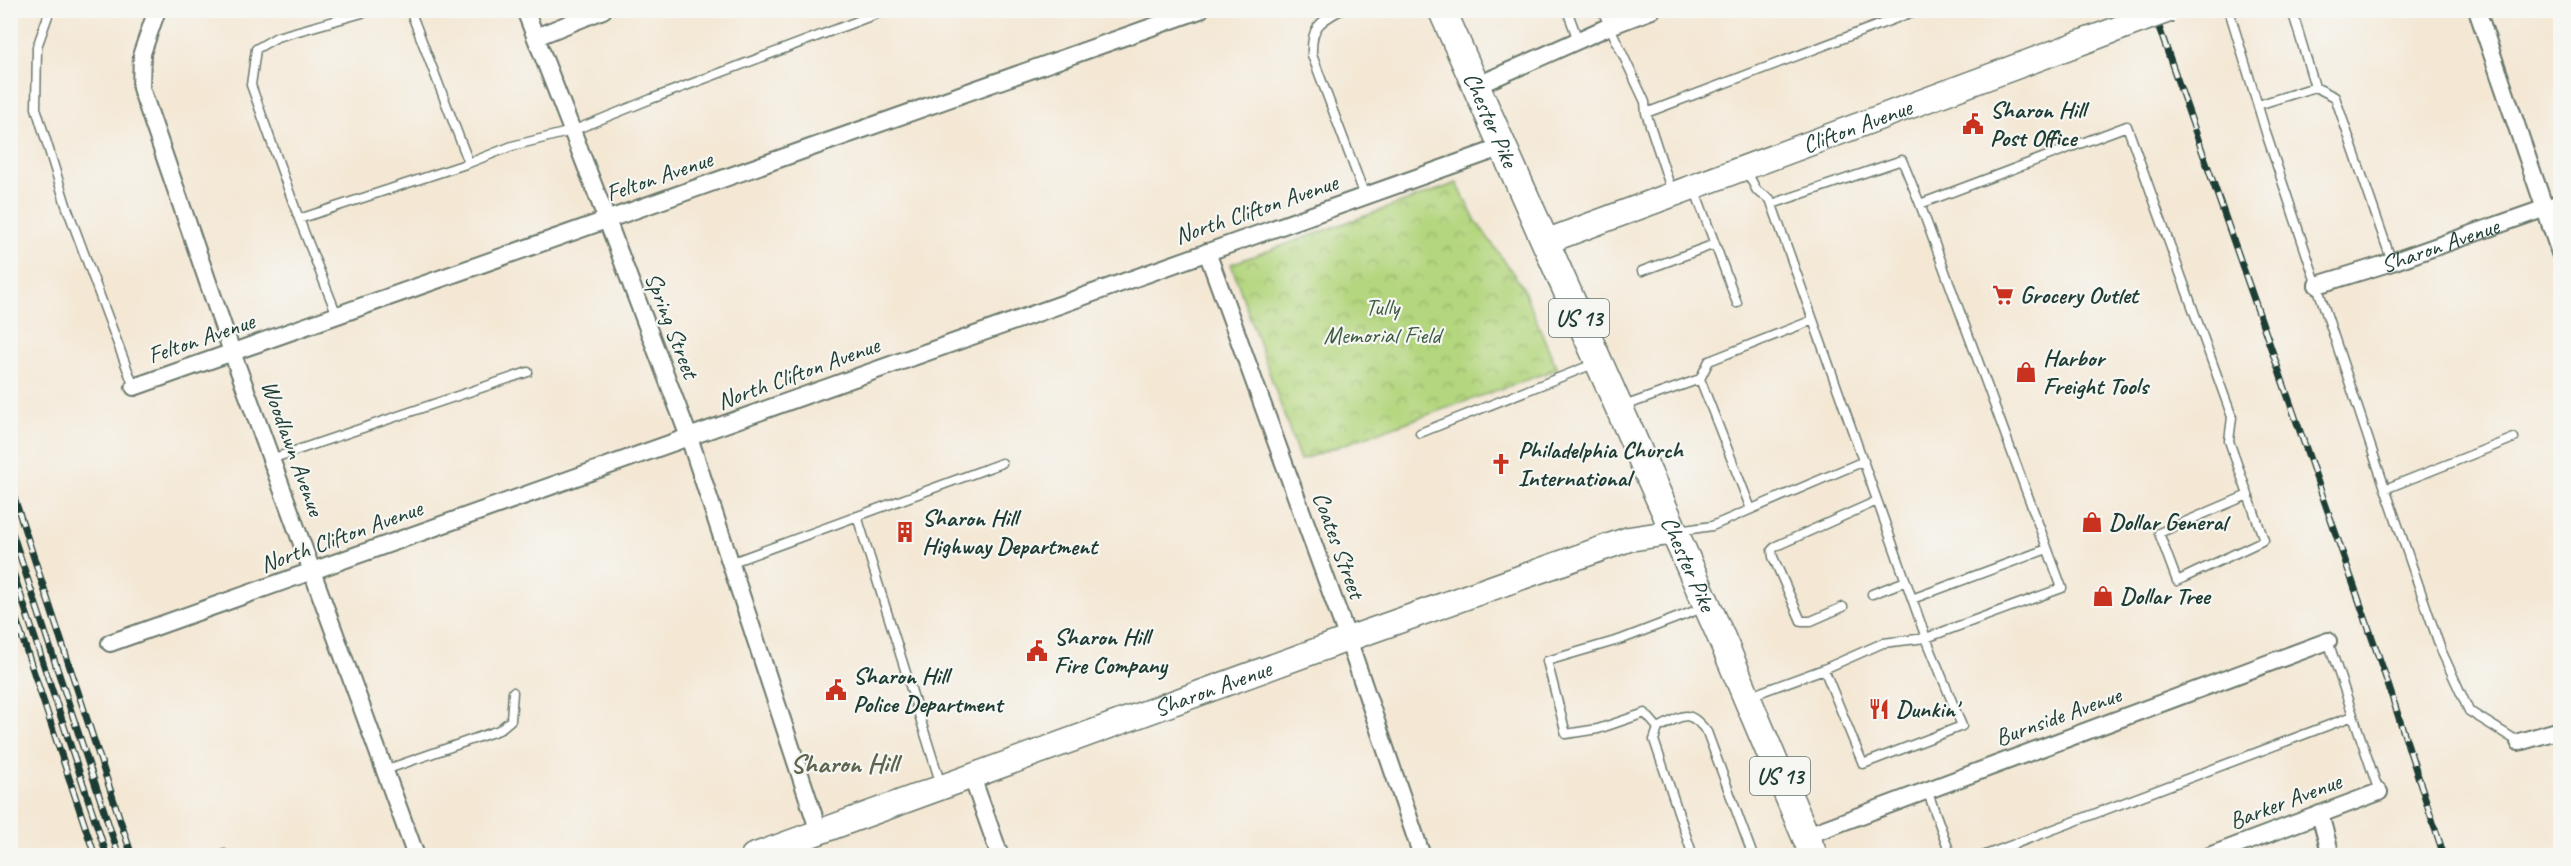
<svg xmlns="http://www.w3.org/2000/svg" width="2571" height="866" font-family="Caveat,sans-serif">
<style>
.park{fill:url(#park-crowns);stroke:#6a8a59;stroke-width:1.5}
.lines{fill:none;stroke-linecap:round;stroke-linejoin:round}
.lane-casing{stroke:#6a796c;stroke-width:11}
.street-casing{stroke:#6a796c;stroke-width:20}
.secondary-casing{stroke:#6a796c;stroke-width:27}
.primary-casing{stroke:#6a796c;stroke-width:30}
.lane{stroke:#fff;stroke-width:8}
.street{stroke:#fff;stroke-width:16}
.secondary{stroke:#fff;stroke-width:24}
.primary{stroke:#fff;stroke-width:27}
.rail-casing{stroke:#1f3d34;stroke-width:7}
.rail{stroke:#f6f6f2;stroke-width:4.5;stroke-dasharray:14;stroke-linecap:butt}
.secondary-bridge-casing{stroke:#6a796c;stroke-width:27;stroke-linecap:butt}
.secondary-bridge{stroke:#fff;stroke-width:24}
.labels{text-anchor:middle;stroke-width:4.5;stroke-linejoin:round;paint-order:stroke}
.shield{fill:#f6f6f2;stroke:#60746d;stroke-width:1.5}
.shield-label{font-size:22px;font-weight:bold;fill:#1f3d34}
.poi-label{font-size:24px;font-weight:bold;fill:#1f3d34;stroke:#f6f6f2;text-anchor:start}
.street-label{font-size:24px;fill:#1f3d34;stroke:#f6f6f2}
.park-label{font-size:24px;fill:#3d5c43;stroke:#f6f6f2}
.quarter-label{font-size:27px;font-weight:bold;fill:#5e654e;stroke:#f6f6f2}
</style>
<defs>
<pattern id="park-crowns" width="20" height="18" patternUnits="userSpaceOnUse" patternTransform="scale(1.5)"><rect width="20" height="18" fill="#b4d67e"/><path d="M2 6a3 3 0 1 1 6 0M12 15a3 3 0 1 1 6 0" fill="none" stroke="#92af68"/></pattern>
</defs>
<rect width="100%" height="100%" fill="#f6f6f2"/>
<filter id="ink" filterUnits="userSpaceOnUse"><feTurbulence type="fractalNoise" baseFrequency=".0167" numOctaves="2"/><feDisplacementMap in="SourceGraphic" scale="12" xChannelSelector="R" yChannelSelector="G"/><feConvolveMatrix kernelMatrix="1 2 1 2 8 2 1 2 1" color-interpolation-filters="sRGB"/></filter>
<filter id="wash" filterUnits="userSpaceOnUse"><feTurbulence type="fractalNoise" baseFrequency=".008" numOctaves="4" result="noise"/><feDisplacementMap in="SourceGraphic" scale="24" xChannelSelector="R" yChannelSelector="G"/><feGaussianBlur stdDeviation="1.35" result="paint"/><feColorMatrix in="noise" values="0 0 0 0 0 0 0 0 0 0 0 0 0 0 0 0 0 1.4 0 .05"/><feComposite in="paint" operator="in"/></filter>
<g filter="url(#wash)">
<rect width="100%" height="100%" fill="#f4e8d5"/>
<path class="park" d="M1457,183L1474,218L1522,286L1557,369L1300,460L1231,264Z"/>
</g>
<g filter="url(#ink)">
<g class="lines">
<defs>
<path id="lane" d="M50,10L37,47L36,108L66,205L134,387
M373,10L277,37L256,49L251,85L299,219L469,163L410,10
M1341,10C1318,22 1311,28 1312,55L1365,196
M1524,10H1527
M1567,10L1578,40
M1602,10L1645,102L1646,113L1918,10
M2229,10L2267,136L2376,462L2441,650L2469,711L2519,742
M2315,87L2335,97L2392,262
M2258,105L2315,87L2294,17
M1646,113L1672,192
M469,163L512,146L572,131L651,99L887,10
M1745,168L1757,191L1770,199L1926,638L1962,726L1863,764L1824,669
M1694,188L1737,303
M1772,204L1902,160L1920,204L2127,126L2232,417L2229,441L2264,540L2177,581L2159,533L2248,495
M299,219L337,315
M1642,271L1715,244
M1700,379L1751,509
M1621,407L1700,379L1709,361L1813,320
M1420,433L1596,363
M271,459L528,372
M2385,489L2514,438
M857,516L941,785
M1678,531L1712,526L1864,461
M730,563L1002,463
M1872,594L1906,581
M1912,599L2047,549
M1843,607L1811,621H1801L1773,557L1772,550L1776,546L1877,501
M2328,641L2379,792
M1750,696L1824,669L1883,643L1926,638L2062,588L1920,204
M1658,728L1645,713L1598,729L1566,734L1547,661L1622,639L1705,607
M385,770L499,730L511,720L513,692
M1927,790L1951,856
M224,854L225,856
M1693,856L1654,740L1658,728C1683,716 1688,707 1707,732L1753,856
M1983,856L2353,716"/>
<g id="street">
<path d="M157,10L142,53L141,88L232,352L416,856"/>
<path d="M525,10L607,220L689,437L819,832"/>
<path d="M2477,10L2560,253"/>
<path d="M536,37L603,10"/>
<path d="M1476,86L1610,26L1652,10"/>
<path d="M1207,252L1348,639L1422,856"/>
<path id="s1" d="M2317,285L2392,262L2560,203"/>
<path d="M134,387L1200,10"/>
<path d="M110,643L1503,147"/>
<path d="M2519,742L2560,730"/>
<path d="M972,777L1000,856"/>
<path d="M2320,814L2331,856"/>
<path d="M1805,836L2328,641"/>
<path d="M2209,856L2379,792"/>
</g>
<g id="secondary">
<path id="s2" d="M1545,242L2120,28"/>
<path id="s3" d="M753,856L1348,639L1629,539L1675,532"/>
</g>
<g id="primary">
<path id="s4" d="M1442,10L1722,639L1814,856"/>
</g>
</defs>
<use href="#lane" class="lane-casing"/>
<use href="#street" class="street-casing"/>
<use href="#secondary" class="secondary-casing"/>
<use href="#primary" class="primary-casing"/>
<use href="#lane" class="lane"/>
<use href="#street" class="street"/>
<use href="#secondary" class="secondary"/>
<use href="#primary" class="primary"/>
<defs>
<path id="rail" d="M2153,10L2384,672L2444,856
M10,485L132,856
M10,526L119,856
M10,563L107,856
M10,601L95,856"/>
</defs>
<use href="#rail" class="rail-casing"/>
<use href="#rail" class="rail"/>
<defs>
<path id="secondary-bridge" d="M2120,28L2169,10"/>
</defs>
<use href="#secondary-bridge" class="secondary-bridge-casing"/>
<use href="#secondary-bridge" class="secondary-bridge"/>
</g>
</g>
<defs>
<symbol id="civic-bare" viewBox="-9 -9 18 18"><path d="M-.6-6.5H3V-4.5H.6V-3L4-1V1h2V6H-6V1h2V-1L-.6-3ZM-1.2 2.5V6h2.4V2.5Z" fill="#c8321e" stroke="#f6f6f2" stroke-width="2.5" paint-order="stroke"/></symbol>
<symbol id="supermarket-bare" viewBox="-9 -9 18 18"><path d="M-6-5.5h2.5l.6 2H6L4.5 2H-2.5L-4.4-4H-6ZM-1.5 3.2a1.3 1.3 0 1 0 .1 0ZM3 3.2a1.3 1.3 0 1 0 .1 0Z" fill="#c8321e" stroke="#f6f6f2" stroke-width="2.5" paint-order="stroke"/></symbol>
<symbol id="shop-bare" viewBox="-9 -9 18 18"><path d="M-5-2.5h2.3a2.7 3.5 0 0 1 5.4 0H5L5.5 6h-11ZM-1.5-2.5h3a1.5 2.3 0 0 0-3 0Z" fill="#c8321e" stroke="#f6f6f2" stroke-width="2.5" paint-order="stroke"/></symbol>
<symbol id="church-bare" viewBox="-9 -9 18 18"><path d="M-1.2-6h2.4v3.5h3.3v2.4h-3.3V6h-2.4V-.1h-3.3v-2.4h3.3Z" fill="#c8321e" stroke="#f6f6f2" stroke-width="2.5" paint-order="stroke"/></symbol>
<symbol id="building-bare" viewBox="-9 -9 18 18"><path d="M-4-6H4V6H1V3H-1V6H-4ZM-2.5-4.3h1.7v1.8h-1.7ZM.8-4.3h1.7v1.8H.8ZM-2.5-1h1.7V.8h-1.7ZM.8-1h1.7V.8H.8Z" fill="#c8321e" stroke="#f6f6f2" stroke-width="2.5" paint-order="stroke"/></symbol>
<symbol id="restaurant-bare" viewBox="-9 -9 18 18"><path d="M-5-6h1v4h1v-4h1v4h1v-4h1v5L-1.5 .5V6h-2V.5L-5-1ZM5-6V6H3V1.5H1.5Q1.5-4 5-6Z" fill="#c8321e" stroke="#f6f6f2" stroke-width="2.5" paint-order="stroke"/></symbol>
</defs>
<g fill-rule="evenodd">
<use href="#civic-bare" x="1958" y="109" width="30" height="30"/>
<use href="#supermarket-bare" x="1988" y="280" width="30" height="30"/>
<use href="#shop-bare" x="2011" y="357" width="30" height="30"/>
<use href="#church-bare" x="1486" y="449" width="30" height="30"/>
<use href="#shop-bare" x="2077" y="507" width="30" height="30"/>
<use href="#building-bare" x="890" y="517" width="30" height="30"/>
<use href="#shop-bare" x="2088" y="581" width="30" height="30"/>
<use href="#civic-bare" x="1022" y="636" width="30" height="30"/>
<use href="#civic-bare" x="821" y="675" width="30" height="30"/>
<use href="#restaurant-bare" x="1864" y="694" width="30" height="30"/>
</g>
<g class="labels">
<g class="shield">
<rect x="1549" y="299" width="60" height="38" rx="4.5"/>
<rect x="1750" y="757" width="60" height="38" rx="4.5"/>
</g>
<g class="shield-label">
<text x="1579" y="326">US 13</text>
<text x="1780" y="784">US 13</text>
</g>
<g class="poi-label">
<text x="1990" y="118">Sharon Hill<tspan x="1990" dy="28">Post Office</tspan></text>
<text x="2020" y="303">Grocery Outlet</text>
<text x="2043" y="366">Harbor<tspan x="2043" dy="28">Freight Tools</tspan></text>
<text x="1518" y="458">Philadelphia Church<tspan x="1518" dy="28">International</tspan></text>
<text x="922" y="526">Sharon Hill<tspan x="922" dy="28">Highway Department</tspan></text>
<text x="2109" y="530">Dollar General</text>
<text x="2120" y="604">Dollar Tree</text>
<text x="1054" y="645">Sharon Hill<tspan x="1054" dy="28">Fire Company</tspan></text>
<text x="853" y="684">Sharon Hill<tspan x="853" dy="28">Police Department</tspan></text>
<text x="1896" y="717">Dunkin'</text>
</g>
<g class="street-label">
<text dy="8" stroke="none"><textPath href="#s4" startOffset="120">Chester Pike</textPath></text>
<text dy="8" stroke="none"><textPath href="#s2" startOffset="333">Clifton Avenue</textPath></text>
<text transform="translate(659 176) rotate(-19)" y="8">Felton Avenue</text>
<text transform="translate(1256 209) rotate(-19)" y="8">North Clifton Avenue</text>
<text dy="8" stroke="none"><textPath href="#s1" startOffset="129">Sharon Avenue</textPath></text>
<text transform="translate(672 325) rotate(69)" y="8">Spring Street</text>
<text transform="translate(201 338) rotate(-19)" y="8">Felton Avenue</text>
<text transform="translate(798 373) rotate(-20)" y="8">North Clifton Avenue</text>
<text transform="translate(293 448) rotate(70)" y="8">Woodlawn Avenue</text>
<text transform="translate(341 536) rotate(-20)" y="8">North Clifton Avenue</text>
<text transform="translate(1339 545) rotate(70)" y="8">Coates Street</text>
<text dy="8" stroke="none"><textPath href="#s4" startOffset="606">Chester Pike</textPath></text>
<text dy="8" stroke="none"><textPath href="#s3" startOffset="489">Sharon Avenue</textPath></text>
<text transform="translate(2058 716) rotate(-20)" y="8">Burnside Avenue</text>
<text transform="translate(2285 801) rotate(-21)" y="8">Barker Avenue</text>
</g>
<g class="park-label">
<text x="1382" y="315">Tully<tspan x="1382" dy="28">Memorial Field</tspan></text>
</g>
<g class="quarter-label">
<text x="844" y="772">Sharon Hill</text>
</g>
</g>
<rect width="2571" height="866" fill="none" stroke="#f6f6f2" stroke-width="36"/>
</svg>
